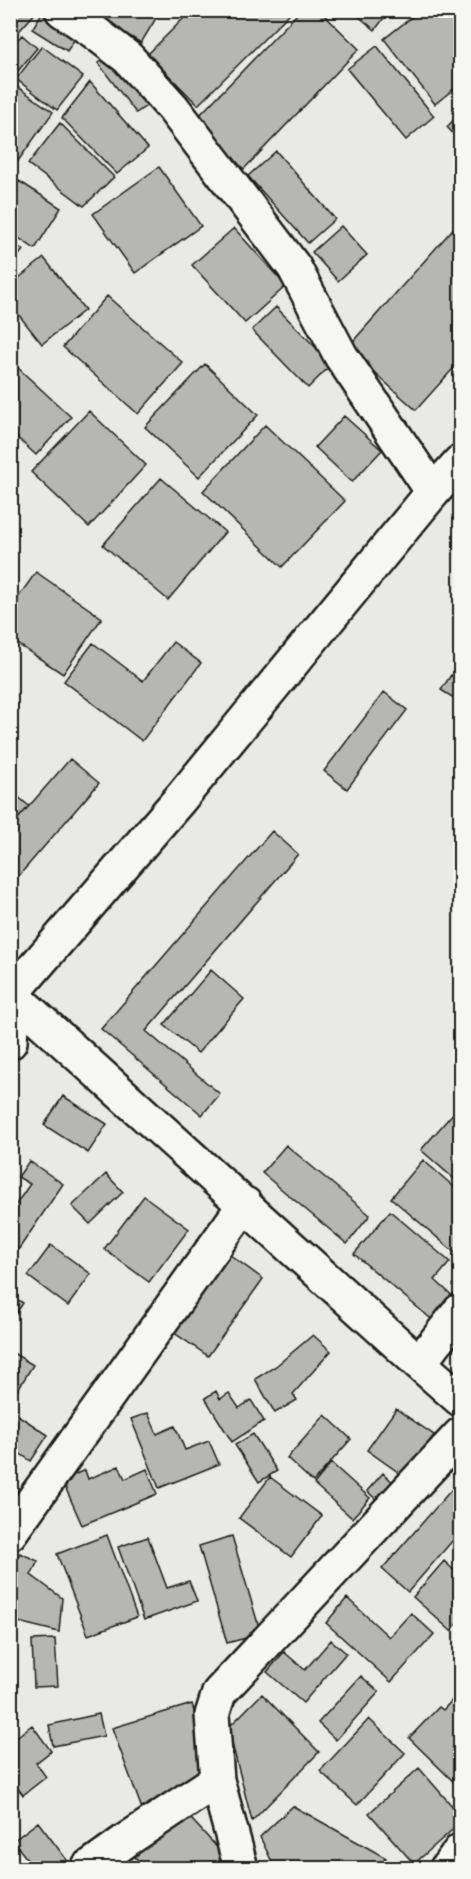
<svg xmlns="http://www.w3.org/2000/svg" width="471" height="1879" font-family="'Playpen Sans',sans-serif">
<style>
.building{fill:#b6b6b3;stroke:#1c1c1c;stroke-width:1.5}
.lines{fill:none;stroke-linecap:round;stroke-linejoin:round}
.street-casing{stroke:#1c1c1c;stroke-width:38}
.secondary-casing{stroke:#1c1c1c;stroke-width:38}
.street{stroke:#f6f6f2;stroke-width:33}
.secondary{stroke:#f6f6f2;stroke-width:33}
</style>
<rect width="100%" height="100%" fill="#e9e9e5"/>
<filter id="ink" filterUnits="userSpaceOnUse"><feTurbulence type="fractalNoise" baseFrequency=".0167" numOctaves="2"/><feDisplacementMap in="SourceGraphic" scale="12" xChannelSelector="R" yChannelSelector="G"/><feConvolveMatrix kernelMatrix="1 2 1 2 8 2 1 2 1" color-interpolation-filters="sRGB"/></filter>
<g filter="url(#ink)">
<path class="building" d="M10,10H38L12,39L10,38Z
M44,10H47L80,31L67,51L32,29Z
M90,10H161L141,43L89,12Z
M192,10H293L198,105L148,54Z
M301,10H319L359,49L244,169L194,121Z
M351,10H390L375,30Z
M421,10H460V84L435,104L384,39Z
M22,35L37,48L13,77L10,75V48Z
M42,46L83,77L57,110L16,79Z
M377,46L434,116L406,140L347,69Z
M115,51L152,102L136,113L98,63Z
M90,82L148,148L117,174L62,118Z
M12,83L53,112L18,161L10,156Z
M460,113V141L447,127Z
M60,123L114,177L84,206L28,164Z
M276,151L335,219L308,243L248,176Z
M159,167L201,226L135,273L93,214Z
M19,181L61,208L35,249L10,232V194Z
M460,221V361L416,410L347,348Z
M341,226L367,255L338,281L312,252Z
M234,228L286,286L245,323L192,265Z
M10,241L23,250L10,267Z
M44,258L85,310L42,344L10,304V285Z
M107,296L183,363L138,414L63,347Z
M276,307L332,364L308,388L252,330Z
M205,364L258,415L199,477L145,427Z
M17,367L71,417L36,455L10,431V374Z
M89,411L146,465L89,527L31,472Z
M344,416L382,450L352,482L315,447Z
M265,425L345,501L282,567L203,491Z
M161,478L225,532L168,600L103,545Z
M36,572L102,618L63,674L10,639V609Z
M173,642L201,663L142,741L64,681L93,643L143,681Z
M451,675L459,680L460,679V702L441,690Z
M384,692L407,710L347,789L324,771Z
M70,759L99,783L10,886V828Z
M10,790L29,806L10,828Z
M272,831L298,854L146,1031L220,1094L202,1115L101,1029Z
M211,970L244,999L198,1053L164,1025Z
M63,1096L107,1124L88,1153L44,1125Z
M455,1111L460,1116V1184L421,1150Z
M286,1145L370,1215L347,1244L262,1173Z
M423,1160L460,1192V1257L391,1198Z
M29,1161L63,1184L10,1262V1213L30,1184L18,1177Z
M106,1174L123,1192L90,1224L72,1206Z
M144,1196L189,1229L149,1282L104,1249Z
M390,1211L450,1262L435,1280L456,1299L436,1323L354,1254Z
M51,1245L91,1274L68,1306L28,1276Z
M226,1252L263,1279L208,1356L170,1330Z
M10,1295L23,1303L10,1323Z
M313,1335L331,1351L293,1394L297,1400L275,1413L255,1379L276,1366Z
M10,1351L33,1365L17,1391L10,1387Z
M216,1391L220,1399L229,1393L239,1408L251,1400L264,1421L232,1442L205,1398Z
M396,1409L434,1435L405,1477L367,1450Z
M10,1410L48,1435L31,1461L10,1447Z
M148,1413L157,1434L175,1426L185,1450L209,1441L219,1464L159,1488L131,1419Z
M325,1415L351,1439L313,1482L287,1458Z
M253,1434L277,1471L259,1482L235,1445Z
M331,1463L370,1498L352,1518L314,1484Z
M119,1466L125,1479L147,1469L157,1494L82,1525L62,1480L85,1470L88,1479Z
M383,1473L401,1490L385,1508L367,1491Z
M270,1477L322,1516L291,1557L239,1518Z
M452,1489L460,1497V1532L408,1592L382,1569Z
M107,1535L137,1617L88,1635L57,1554Z
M232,1536L261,1634L227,1643L199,1546Z
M148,1537L167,1588L189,1581L197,1601L144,1620L118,1547Z
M20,1553L38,1561L31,1575L62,1598L59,1632L10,1620V1570Z
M444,1561L460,1576V1620L451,1631L413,1597Z
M347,1598L389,1637L411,1613L434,1634L391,1682L326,1623Z
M55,1639L58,1686L34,1687L32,1640Z
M331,1640L346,1653L303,1703L267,1672L284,1652L305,1670Z
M361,1676L379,1692L336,1740L318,1723Z
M460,1692V1788L409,1738L439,1707L443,1710Z
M262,1694L319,1752L252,1821L228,1728Z
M192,1704L211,1773L142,1809L112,1728Z
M99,1714L104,1736L53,1746L49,1725Z
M369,1719L405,1753L357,1805L320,1771Z
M32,1725L51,1751L36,1763L46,1777L23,1795L10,1778V1742Z
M419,1768L460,1815V1823L414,1864L369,1813Z
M293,1806L386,1858L376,1868H275L260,1837Z
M182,1809L225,1856L212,1868H146L133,1855Z
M38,1822L73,1868H34L13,1841Z
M122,1854L136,1868H106Z"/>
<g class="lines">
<defs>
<path id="street" d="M62,10L93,31L128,58L173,108L294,267L341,356L433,492
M10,993L419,1363L460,1399
M419,1363L460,1311
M10,1533L245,1204
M88,1868L128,1839L217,1780
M241,1868L217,1780L212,1715L219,1693L460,1435
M447,1868L460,1851"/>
<path id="secondary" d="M10,996L180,799L433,492L460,462
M10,1042L13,995"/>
</defs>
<use href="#street" class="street-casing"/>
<use href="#secondary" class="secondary-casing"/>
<use href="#street" class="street"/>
<use href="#secondary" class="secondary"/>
</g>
</g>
<rect width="471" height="1879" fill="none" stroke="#f6f6f2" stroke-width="36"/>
<rect x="18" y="18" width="435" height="1843" fill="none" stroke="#1c1c1c" stroke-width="2" filter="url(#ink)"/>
</svg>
